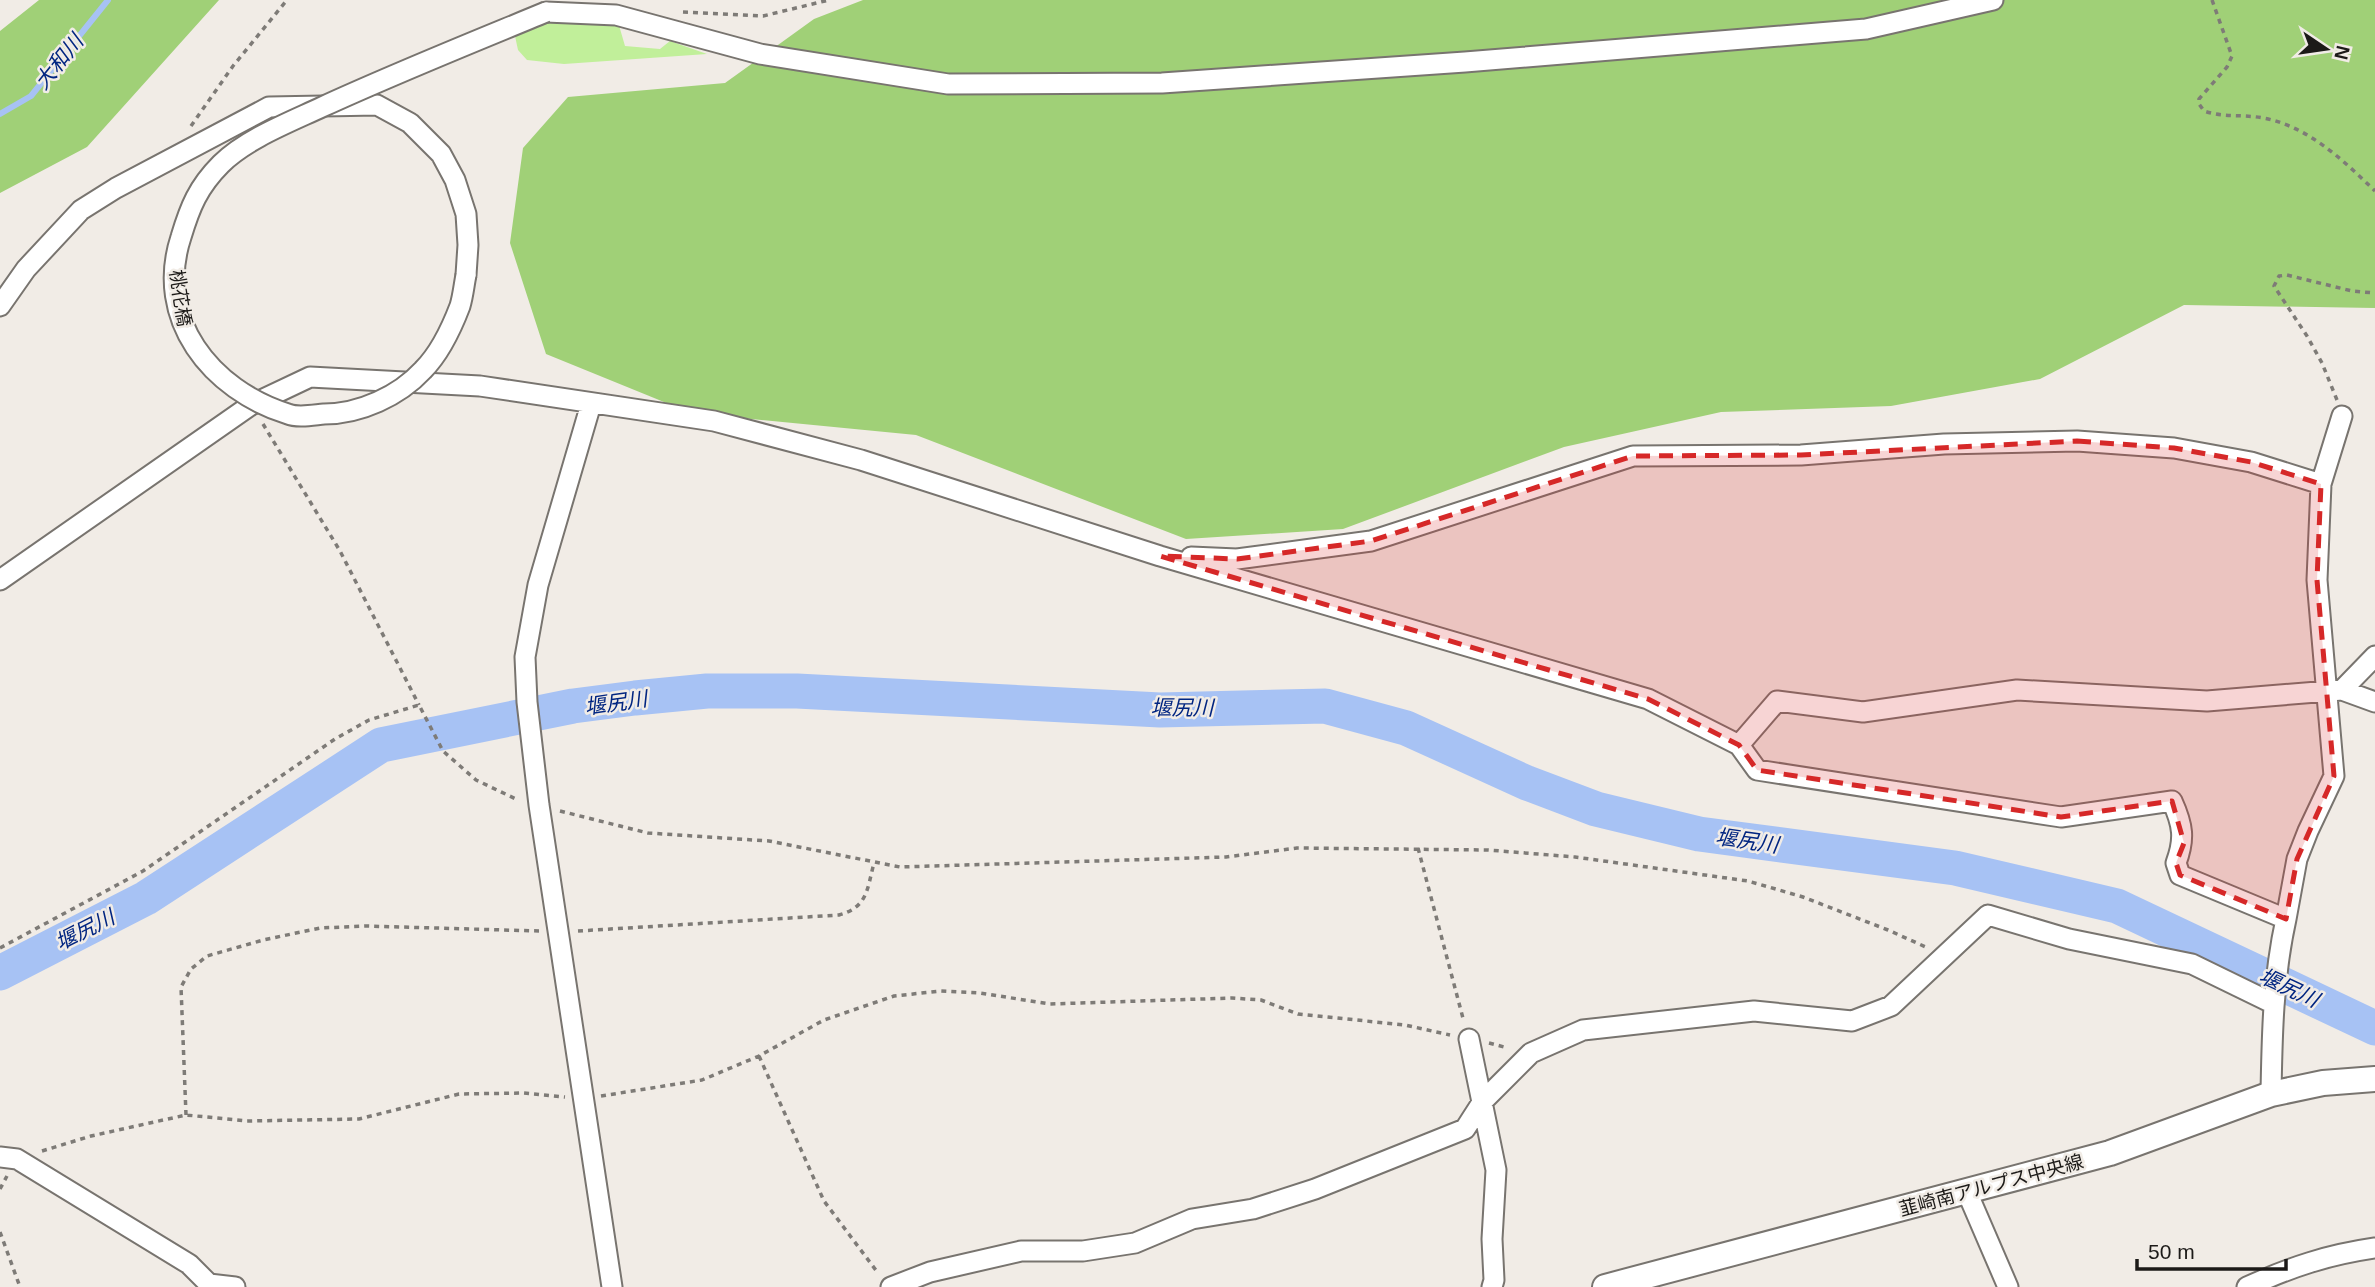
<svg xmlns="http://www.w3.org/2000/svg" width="2375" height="1287" font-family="Helvetica,'Noto Sans JP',sans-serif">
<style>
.green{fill:#c1ef9a}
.forest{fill:#a0d077}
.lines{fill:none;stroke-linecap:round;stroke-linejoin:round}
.stream{stroke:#a7c2f4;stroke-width:6}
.river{stroke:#a7c2f4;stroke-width:35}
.minor-casing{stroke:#78746f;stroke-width:23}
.major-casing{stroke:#78746f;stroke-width:28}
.path{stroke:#7e7b77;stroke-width:3.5;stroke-dasharray:5 5;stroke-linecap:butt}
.minor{stroke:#fff;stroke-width:19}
.major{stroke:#fff;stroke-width:24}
.minor-bridge-casing{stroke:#78746f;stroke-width:23;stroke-linecap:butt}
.minor-bridge{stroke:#fff;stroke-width:19}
.marked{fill:#d62828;fill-opacity:0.2;stroke:#d62828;stroke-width:5;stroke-dasharray:14 9;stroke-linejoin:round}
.labels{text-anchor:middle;stroke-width:5;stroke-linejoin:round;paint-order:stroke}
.street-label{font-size:19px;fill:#1c1a18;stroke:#f1ece6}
.water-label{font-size:21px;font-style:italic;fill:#012581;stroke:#f1ece6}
</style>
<rect width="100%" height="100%" fill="#f1ece6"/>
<path class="green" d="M546,12L616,15L625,46L660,49L670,41L707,54L564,64L527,60L518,50L515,36Z"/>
<path class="forest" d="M39,0H219L87,147L0,193V31Z
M863,0H2375V308L2184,305L2040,379L1891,406L1721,412L1564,447L1343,529L1186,539L916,435L691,413L546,354L510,243L523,148L568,97L725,83L814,19Z"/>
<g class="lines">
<path class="stream" d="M0,114L31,96L108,0"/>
<path class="river" d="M0,973L146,898L381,745L573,706L635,698L707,691H797L1160,710L1325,706L1406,728L1527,783L1596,809L1699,834L1955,868L2117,906L2375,1028"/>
<defs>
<path id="minor" d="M546,12L616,15L760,54L948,84L1162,83L1465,62L1866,29L1993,0
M0,306L26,269L81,210L116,188L269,107L377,105L410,123L441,154L455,180L466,214L468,245L466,275
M591,404L538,585L525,657L527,702L539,805L612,1287
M1191,557L1237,559L1371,541L1633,456L1801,455L1944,444L2077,441L2174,448L2251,462L2321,484
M0,580L251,405L310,377L480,386L714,421L861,460L1160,556L1648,699L1739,745L1757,770L2061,817L2172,801C2183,825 2185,839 2176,863L2180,875L2286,919C2273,978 2272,1035 2271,1094
M2342,690L2375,656
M1739,745L1777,701L1863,712L2017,690L2207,701L2342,690L2375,702
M2286,919L2297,859L2308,831L2334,776L2317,580L2321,484L2342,416
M1469,1039L1496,1170L1492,1239L1494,1280L1492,1287
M0,1157L17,1159L189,1264L209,1284L235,1287
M1967,1192L2008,1287
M891,1287L930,1272L1021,1251H1083L1135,1243L1192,1219L1253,1209L1315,1189L1465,1129L1483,1101L1531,1053L1583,1030L1754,1011L1852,1021L1891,1006L1988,915L2069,939L2192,964L2272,1003
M2247,1287C2291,1267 2327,1255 2375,1248"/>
<path id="major" d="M1605,1287L2110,1153L2271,1094L2323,1083L2375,1079"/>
</defs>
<use href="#minor" class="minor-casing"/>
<use href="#major" class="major-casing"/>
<path class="path" d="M2212,0L2232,56L2227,67L2199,99V104L2204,111C2224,118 2243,114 2263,118C2308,126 2344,161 2375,191
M683,12L763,16L829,0
M191,126L233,66L287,0
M2337,400L2322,363L2307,336L2274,286L2279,276L2287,275L2352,291L2375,293
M263,424L340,551L419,705
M560,811L648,833L769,841L900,867L1226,857L1297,848L1488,850L1575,857L1748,881L1803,897L1888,930L1928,948
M1418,848L1464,1022
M578,931L839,915C868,907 867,889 874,863
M0,948L143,871L335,739L369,720L419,705L443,751L476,780L518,800
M1489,1043L1508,1048
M759,1056L824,1201L878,1273
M601,1096L702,1080L759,1056L824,1020L894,996L941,991L980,993L1050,1004L1232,998L1261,1000L1298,1014L1405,1025L1450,1035
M186,1115L181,987L191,969L207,956L263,940L320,928L366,926L539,931
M42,1151L91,1136L186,1115L247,1121L359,1119L459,1094L524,1093L565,1097
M0,1189L7,1176
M0,1232L20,1287"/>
<use href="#minor" class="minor"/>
<use href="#major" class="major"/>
<defs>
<path id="minor-bridge" d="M466,275C464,285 463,296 460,306C452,327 439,354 423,370C399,396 360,414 324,414C313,415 298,418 288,414C211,390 154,319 181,237C190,207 198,187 221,164C246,139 290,122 322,107C396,73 471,43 546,12"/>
</defs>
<use href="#minor-bridge" class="minor-bridge-casing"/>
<use href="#minor-bridge" class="minor-bridge"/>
</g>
<path class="marked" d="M2077,441L2174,448L2251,462L2321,484L2317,580L2334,776L2297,859L2286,919L2180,875L2176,863L2184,843L2172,801L2061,817L1757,770L1739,745L1648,699L1160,556L1237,559L1371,541L1633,456L1801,455Z"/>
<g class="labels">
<g class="street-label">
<text transform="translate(181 298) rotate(81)" y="7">桃花橋</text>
<text transform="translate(1991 1185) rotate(-15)" y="7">韮崎南アルプス中央線</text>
</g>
<g class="water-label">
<text transform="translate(59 62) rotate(-51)" y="7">大和川</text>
<text transform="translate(616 703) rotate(-8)" y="7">堰尻川</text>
<text x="1182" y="715">堰尻川</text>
<text transform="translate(1747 841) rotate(8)" y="7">堰尻川</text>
<text transform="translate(85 930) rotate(-27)" y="7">堰尻川</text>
<text transform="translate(2289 988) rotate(25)" y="7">堰尻川</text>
</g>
</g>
<g transform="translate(2326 49) rotate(103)" stroke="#f1ece6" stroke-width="5" paint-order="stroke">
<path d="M0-5L12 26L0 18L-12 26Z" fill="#1c1a18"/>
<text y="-10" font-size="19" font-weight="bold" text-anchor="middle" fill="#1c1a18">N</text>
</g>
<path d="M2137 1259v10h149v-10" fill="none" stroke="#1c1a18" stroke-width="3.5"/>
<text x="2148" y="1259" font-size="21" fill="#1c1a18" stroke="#f1ece6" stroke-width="5" paint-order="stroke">50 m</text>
</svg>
